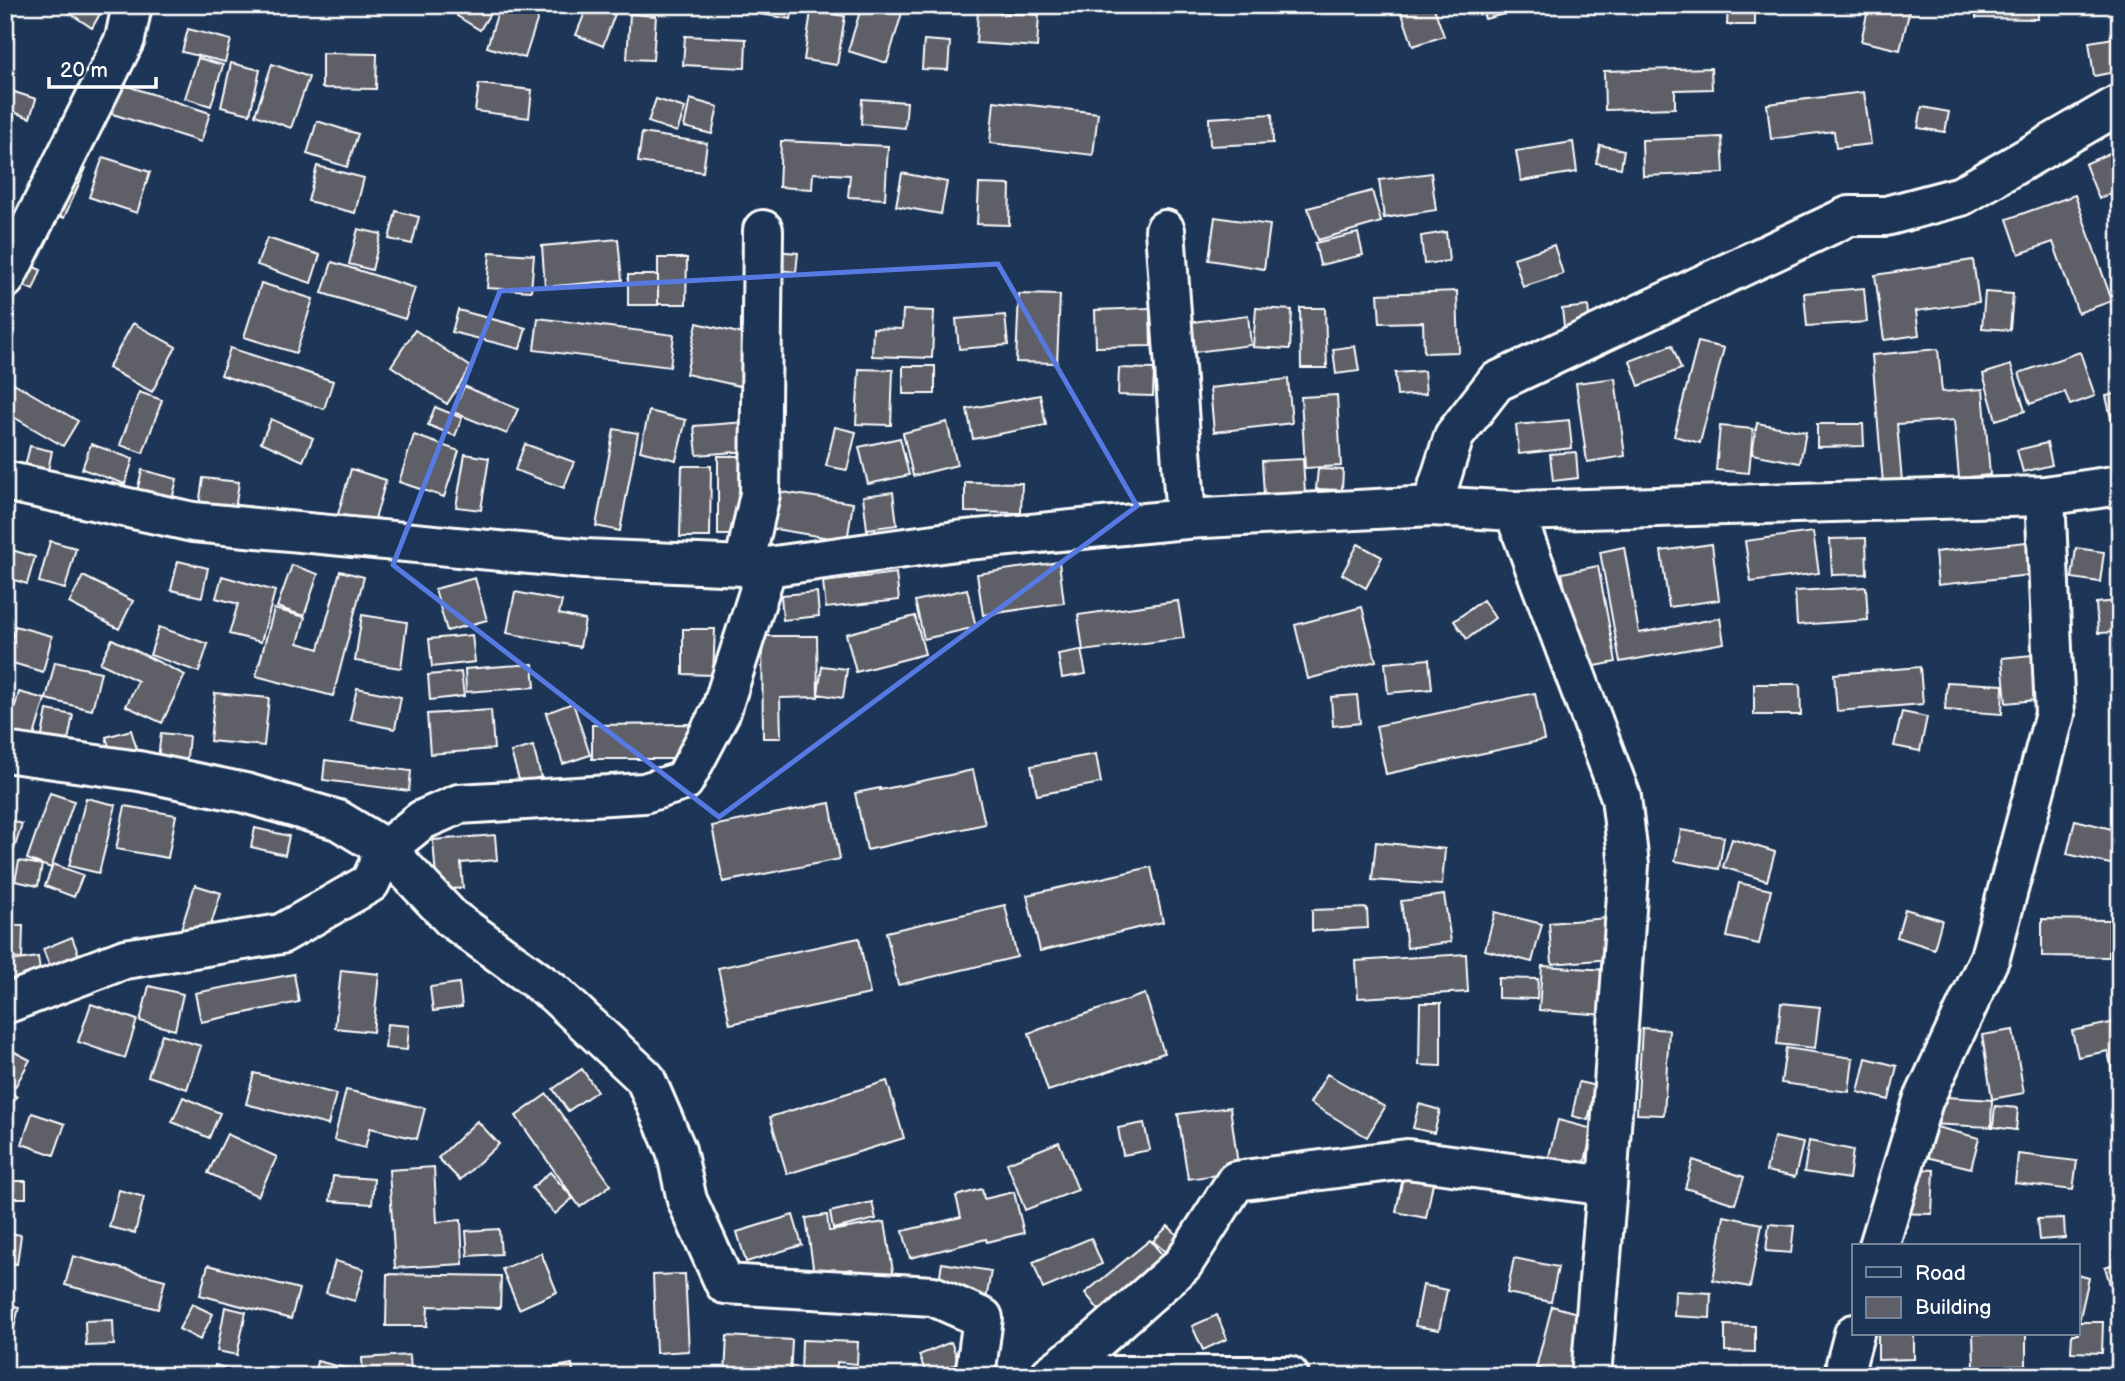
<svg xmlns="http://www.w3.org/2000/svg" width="2125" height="1381" font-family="'Balsamiq Sans',sans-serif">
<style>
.building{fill:#5e5f68;stroke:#fff;stroke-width:2}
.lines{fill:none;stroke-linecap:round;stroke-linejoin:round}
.minor-casing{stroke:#fff;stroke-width:44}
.major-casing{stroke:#fff;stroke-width:44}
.minor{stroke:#1d3557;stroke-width:38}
.major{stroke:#1d3557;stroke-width:38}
.marked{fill:none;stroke:#567ae2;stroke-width:5;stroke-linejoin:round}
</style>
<rect width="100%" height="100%" fill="#1d3557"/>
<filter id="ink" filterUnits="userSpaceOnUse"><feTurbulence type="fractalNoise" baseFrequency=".0143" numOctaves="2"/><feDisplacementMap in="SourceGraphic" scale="14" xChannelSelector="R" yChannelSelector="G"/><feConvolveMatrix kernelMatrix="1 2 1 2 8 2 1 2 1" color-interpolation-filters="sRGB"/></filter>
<g filter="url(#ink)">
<path class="building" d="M58,5H105L92,28Z
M464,5H495L480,30L457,16Z
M500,5H521L540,11L525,58L487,47Z
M588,5L615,14L603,46L576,35Z
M761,5H794L791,19L759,14Z
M862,5H876L902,13L887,63L848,51Z
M1399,5H1433L1444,36L1413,46Z
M1481,5H1521L1523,9L1485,19Z
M1728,5H1755V25H1727Z
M1869,5H1911L1900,50L1861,41Z
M1976,5H2038V19L1976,18Z
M811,11L845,16L837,65L804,60Z
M978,11L1039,15L1037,47L976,43Z
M630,14L656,16L653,60L627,59Z
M188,29L231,40L225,62L182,52Z
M685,36L746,39L745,68L683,65Z
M2120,37V71L2094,76L2089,42Z
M924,40L950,42L948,70L922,69Z
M322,53L377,54L376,89L322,88Z
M198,58L223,65L211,106L185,98Z
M231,63L260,70L250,114L221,107Z
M272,64L309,77L291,128L255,115Z
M1711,68L1712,89L1675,90V108L1605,110L1604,71Z
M109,80L210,113L201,142L100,110Z
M479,84L532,90L529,118L475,111Z
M5,89L36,99L30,118L5,109Z
M1864,92L1871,144L1836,148L1834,131L1771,139L1767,104Z
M656,99L685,108L677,132L648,122Z
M690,99L718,107L712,134L684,127Z
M862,99L907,102L905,128L861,124Z
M994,101L1098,113L1093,155L990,143Z
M1922,107L1949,112L1945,132L1918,128Z
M1272,114L1273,143L1210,146L1209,118Z
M317,121L358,134L347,167L307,154Z
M642,133L707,143L703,172L638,162Z
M1722,137L1724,173L1643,176L1642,140Z
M781,141L888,146L885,199L848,197L850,175L813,173L812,189L779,187Z
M1573,142L1577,172L1521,181L1516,151Z
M1600,145L1624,150L1621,168L1596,163Z
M5,148L15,153L5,176Z
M2116,150L2120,159V189L2099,199L2085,164Z
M62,157L86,168L64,218L40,207Z
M103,157L150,172L137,213L89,197Z
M317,166L364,178L355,213L308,201Z
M902,173L947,182L941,214L896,206Z
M1431,173L1436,210L1384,218L1379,180Z
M979,184L1010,185L1009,225L977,224Z
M1372,191L1381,222L1318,240L1308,208Z
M2075,195L2112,301L2078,313L2053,242L2019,254L2007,219Z
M396,211L419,217L412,244L389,239Z
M1215,217L1270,225L1264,269L1209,260Z
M358,229L381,234L372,270L349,264Z
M1446,232L1449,261L1424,264L1421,236Z
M1358,233L1363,255L1320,265L1315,243Z
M267,238L320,255L311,283L257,265Z
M618,239L622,280L545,287L542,246Z
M1554,245L1563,274L1523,287L1514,258Z
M773,251L798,253L796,272L771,269Z
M490,252L534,255L531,291L487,288Z
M658,258H687L686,304H658Z
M18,260L41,270L33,290L10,280Z
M1973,260L1979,302L1916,311L1919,335L1884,340L1875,275Z
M332,262L415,288L405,319L322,293Z
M628,275H658V305H628Z
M261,283L313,299L296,353L244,337Z
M1864,288L1867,322L1807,326L1804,293Z
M1457,291L1459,352L1424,353L1423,322L1380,323L1378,294Z
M1985,292L2013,294L2010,330L1982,328Z
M1019,294L1060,295L1057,363L1016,362Z
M1588,306L1591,333L1565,335L1562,309Z
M1150,308L1151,346L1096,347L1095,310Z
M1256,308L1292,310L1290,349L1253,347Z
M1300,308H1325L1327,368H1301Z
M458,310L526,328L520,349L452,332Z
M903,310L934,311L932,358L872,356L873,328L902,329Z
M1005,315L1008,345L959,349L956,319Z
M1248,315L1251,345L1180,354L1176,324Z
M538,318L674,335L670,367L534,350Z
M133,323L176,347L152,392L108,368Z
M697,323L755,337L744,387L686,374Z
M415,330L471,367L447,404L391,366Z
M1698,342L1724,348L1700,443L1674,436Z
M1672,345L1681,369L1639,386L1630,361Z
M1355,346L1359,371L1336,374L1333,349Z
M230,348L333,381L324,409L221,375Z
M1938,349L1942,392L1983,389L1990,475L1959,478L1954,420L1897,424L1902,482L1883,483L1872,355Z
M2080,352L2095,396L2070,405L2065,392L2030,404L2019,373Z
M2011,365L2025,411L1996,420L1983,374Z
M903,366H935V394H903Z
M1119,368L1154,369L1153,396L1118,395Z
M859,369L893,370L891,425L856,424Z
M1424,371L1426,394L1397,396L1395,373Z
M1615,378L1625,456L1587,462L1576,383Z
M7,379L78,421L63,446L5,412Z
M1288,379L1292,423L1214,432L1210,388Z
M464,386L518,409L507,434L453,412Z
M139,392L162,400L143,453L120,445Z
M2120,393V425L2113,427L2106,396Z
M1040,395L1046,425L973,439L967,409Z
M1337,395L1341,466L1305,468L1301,397Z
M435,407L462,418L455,436L428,425Z
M649,411L686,420L676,460L640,451Z
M271,419L313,438L303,461L261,442Z
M1569,420L1572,448L1519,454L1516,425Z
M746,422L748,451L697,455L694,426Z
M947,422L957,465L913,476L903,433Z
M1757,423L1806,432L1800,463L1752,454Z
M1817,424H1863L1864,446L1817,447Z
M1720,426L1753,429L1749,473L1716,470Z
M835,427L856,432L847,470L826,466Z
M614,429L638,433L620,531L596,526Z
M414,435L459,451L444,497L399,482Z
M900,438L909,475L868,484L859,447Z
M2047,443L2052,465L2023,472L2017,450Z
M91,444L133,459L125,484L82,469Z
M525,444L574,462L564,488L515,470Z
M30,446L52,451L46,480L23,475Z
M1576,452L1578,478L1553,481L1550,454Z
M465,454L489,458L481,510L456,507Z
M718,456H748V535H718Z
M1303,459L1305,493L1264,495L1262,461Z
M682,466H711L710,537H680Z
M351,469L386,480L374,523L338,514Z
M1318,469L1343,470L1342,490L1316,489Z
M142,470L177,479L171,504L136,496Z
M203,478L239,482L235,510L199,505Z
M965,482L1022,483L1021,513L965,512Z
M763,489L853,503L847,541L757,526Z
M893,492L897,525L867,529L863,496Z
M1813,532L1819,573L1751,582L1745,541Z
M1866,538L1867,574L1832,575L1830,539Z
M50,541L76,548L65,589L39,582Z
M2035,541L2039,574L1938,585L1935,552Z
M1358,544L1382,557L1366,588L1342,574Z
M1712,544L1719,600L1669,607L1661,551Z
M1624,547L1639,633L1720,618L1724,643L1620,662L1600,552Z
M5,548L35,557L27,584L5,577Z
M2076,548L2104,552L2100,582L2072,578Z
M178,561L208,568L202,597L171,590Z
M1059,562L1064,603L983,615L977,574Z
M292,565L318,574L304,616L277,607Z
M1598,566L1616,662L1580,669L1562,573Z
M340,571L364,577L333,696L256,676L274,609L305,617L298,643L319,649Z
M896,573L899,600L826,608L823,582Z
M83,576L133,601L119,629L69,603Z
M222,576L275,591L261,642L229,634L238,604L216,598Z
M475,578L487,620L447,631L435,589Z
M1866,587L1868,620L1797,625L1795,591Z
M967,589L976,627L924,639L915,601Z
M515,592L562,601L559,614L585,620L580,647L507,633Z
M817,592L819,616L783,620L781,595Z
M1483,600L1495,618L1467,639L1454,621Z
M1178,601L1184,638L1083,651L1078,615Z
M2120,601V632L2098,633L2096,603Z
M1362,607L1376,661L1308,679L1295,625Z
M362,615L407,622L401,668L355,661Z
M915,616L925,654L856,672L846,634Z
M15,626L52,636L43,672L6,661Z
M159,627L208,644L199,672L150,655Z
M683,629H715L713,675L683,674Z
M472,635L475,662L432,667L429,639Z
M762,636H817L818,697L780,698L781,738H763Z
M112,639L185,675L162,723L126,706L138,681L100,663Z
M1081,650L1086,674L1062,678L1058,654Z
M2032,655L2036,700L2006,703L2002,658Z
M1429,659L1432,689L1388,693L1385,663Z
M55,662L101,672L92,710L46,699Z
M533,664L535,687L466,692L465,669Z
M822,666L847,669L843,698L818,694Z
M1920,667L1923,704L1837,711L1834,674Z
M461,672L464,696L430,700L428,675Z
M1947,682L2003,685L2002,714L1945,710Z
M1754,684H1800L1801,715H1754Z
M357,688L401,697L395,729L350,720Z
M19,692L45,699L28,756L5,742Z
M215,693L269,698L264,746L210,741Z
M1535,693L1544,740L1386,774L1376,726Z
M1357,695L1360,723L1333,726L1331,697Z
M573,703L590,755L563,764L546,713Z
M47,710L73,715L65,756L39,751Z
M491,710L494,749L430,754L427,714Z
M1902,712L1927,717L1920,751L1894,746Z
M691,724V759H592V725Z
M131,730L139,756L114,764L106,737Z
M161,733L189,736L185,779L156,776Z
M533,746L541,777L520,783L511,752Z
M1096,754L1101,783L1037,795L1031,766Z
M325,760L411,771L409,791L323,780Z
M973,770L985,824L867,850L855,793L880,788V790Z
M50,793L74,801L51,868L27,859Z
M86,798L116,805L99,873L69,866Z
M830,803L840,859L723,882L712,826Z
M125,806L176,815L168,858L116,849Z
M5,819L22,824L8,869L5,868Z
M2075,820L2120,831L2119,866L2067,854Z
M255,828L289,836L285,855L251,847Z
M1681,830L1724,837L1719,869L1675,861Z
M495,835L497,860L461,863L463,888L437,890L433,840Z
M1732,839L1775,852L1767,881L1723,867Z
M1376,842L1445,849L1442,885L1372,880Z
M19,861L42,865L38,886L15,881Z
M53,864L83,875L74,897L45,886Z
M1151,867L1163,922L1040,951L1027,895Z
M1739,883L1771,890L1759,944L1727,937Z
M195,885L221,893L199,962L173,954Z
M1444,895L1451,942L1407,948L1401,901Z
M1005,905L1017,957L898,985L886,932Z
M1367,908L1368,928L1312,931V910Z
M1905,909L1942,920L1934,949L1897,937Z
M1495,912L1542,924L1532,962L1485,950Z
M1607,918L1610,959L1552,964L1549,923Z
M2042,919L2109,920V957L2042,956Z
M5,925L23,926L22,959L5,958Z
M72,937L83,966L54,978L43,949Z
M859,938L870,994L730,1024L718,968Z
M1466,954L1468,992L1358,998L1356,961Z
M38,957L42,984L5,989V962Z
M1542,966L1607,970L1604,1015L1539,1010Z
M341,970L379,974L373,1032L335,1028Z
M294,974L299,1002L201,1022L195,993Z
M1498,978L1538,979L1537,999L1498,998Z
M459,983L462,1007L433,1011L430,987Z
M149,986L183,994L175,1030L140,1021Z
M1145,994L1164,1053L1048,1091L1029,1033Z
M1420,1003H1441V1066L1419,1065Z
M1781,1003L1820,1007L1815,1048L1777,1044Z
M91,1004L137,1020L125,1058L78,1042Z
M2120,1021V1100L2118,1101L2108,1051L2078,1057L2072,1031Z
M387,1024L409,1026L407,1050L385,1048Z
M1642,1028L1669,1030L1664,1115L1637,1114Z
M2013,1030L2024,1093L1992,1099L1982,1035Z
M162,1034L201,1046L187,1089L148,1076Z
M5,1047L30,1060L15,1087L5,1082Z
M1786,1048L1853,1058L1849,1092L1781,1083Z
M1866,1058L1897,1066L1889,1100L1858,1092Z
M582,1069L597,1091L568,1111L553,1089Z
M254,1073L336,1094L328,1125L246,1104Z
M1327,1074L1385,1107L1367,1137L1310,1103Z
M887,1081L904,1138L787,1174L770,1117Z
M1579,1082L1596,1086L1588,1120L1572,1116Z
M5,1088L17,1097L5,1113Z
M346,1090L425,1108L417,1139L370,1128L365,1148L334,1140Z
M547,1094L611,1185L580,1207L516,1116Z
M1931,1096L1992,1100L1991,1127L1929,1124Z
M183,1097L220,1113L209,1138L172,1122Z
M1419,1104L1440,1110L1434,1133L1413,1128Z
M1995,1106L2018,1108L2016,1130L1993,1127Z
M1230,1107L1239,1172L1188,1179L1178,1114Z
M32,1113L65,1124L54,1155L22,1144Z
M1558,1120L1593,1129L1582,1173L1547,1164Z
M477,1121L499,1144L460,1180L438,1158Z
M1144,1123L1150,1150L1123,1155L1118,1128Z
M1921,1123L1979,1138L1971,1168L1914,1154Z
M227,1134L277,1157L258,1196L208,1173Z
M1774,1137L1803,1143L1795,1177L1766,1171Z
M1809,1141L1853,1150L1849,1179L1804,1172Z
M1059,1142L1078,1190L1025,1210L1007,1163Z
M2018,1154L2077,1161L2073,1190L2015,1183Z
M1693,1160L1744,1177L1735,1204L1685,1188Z
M434,1167L437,1222L461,1220L463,1264L395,1268L389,1170Z
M1896,1168L1934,1170L1932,1214L1894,1213Z
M550,1172L573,1198L555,1214L532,1188Z
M333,1176L374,1179L372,1204L330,1201Z
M1403,1177L1433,1183L1426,1218L1396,1212Z
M5,1181H26V1198H5Z
M982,1189L984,1199L1014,1192L1024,1233L987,1242L986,1239L910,1258L903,1231L961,1217L956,1196Z
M119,1190L144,1197L135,1233L109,1227Z
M872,1202L876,1219L833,1229L830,1212Z
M793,1215L802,1245L746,1262L737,1232Z
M827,1215L829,1231L885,1222L896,1290L857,1296L852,1269L814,1274L806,1218Z
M1724,1216L1762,1224L1750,1287L1713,1280Z
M2064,1218L2065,1238L2039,1240L2037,1219Z
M1769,1224L1794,1226L1791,1253L1766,1251Z
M1168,1226L1188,1245L1174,1260L1153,1241Z
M499,1229L501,1254L468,1256L466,1231Z
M5,1232L21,1235L17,1264L5,1262Z
M1091,1238L1102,1264L1043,1289L1033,1262Z
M1150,1240L1172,1266L1106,1319L1085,1293Z
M541,1253L557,1292L519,1309L502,1269Z
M73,1256L165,1280L158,1309L65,1285Z
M1514,1258L1558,1267L1551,1302L1507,1293Z
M335,1261L364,1269L355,1301L326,1293Z
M2120,1262V1320L2105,1267Z
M942,1263L991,1271L985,1306L936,1298Z
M208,1265L299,1289L291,1319L200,1295Z
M387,1274L501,1276L500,1308L428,1306L427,1326H386Z
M685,1274L689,1351L656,1353L653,1275Z
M2078,1275L2089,1278L2079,1322L2078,1321Z
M1423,1285L1447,1290L1439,1330L1415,1326Z
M1675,1291L1711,1293L1710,1318L1674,1316Z
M5,1304L19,1307L8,1353H5Z
M192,1304L213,1314L200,1340L179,1329Z
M1552,1306L1584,1315L1568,1376L1536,1368Z
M225,1307L246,1312L237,1355L217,1351Z
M1217,1315L1227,1339L1203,1350L1192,1326Z
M113,1320L114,1345L86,1346L85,1321Z
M2078,1322H2103L2102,1353L2071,1352L2072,1334H2078Z
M1725,1325L1755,1326V1352L1725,1351Z
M1878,1334H1914V1359L1878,1360Z
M1973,1334H2026V1366L1974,1368Z
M727,1336L792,1340L790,1376H725Z
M802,1340L858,1342L857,1364L837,1362L836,1376H801Z
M951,1342L959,1363L927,1376L919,1355Z
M410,1355L411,1376H363L362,1358Z
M317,1361L361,1372L360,1376H314Z
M572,1364L574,1376H530V1372Z
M215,1365L254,1376H212Z
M264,1366L304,1375V1376H262Z"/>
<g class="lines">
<defs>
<path id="minor" d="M1165,230L1186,519
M5,279L125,39L132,5
M5,481L193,522L584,559L767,567L956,541L1186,519L1432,506L1514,511L2045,496L2120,485
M1432,506L1454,436L1496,382L1849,216H1886L1961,196L2120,104
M1514,511L1621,797L1629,865L1607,1186L1591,1376
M744,566L760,494L763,230
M767,567L721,711L684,781L644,793L459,804L422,820L386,849L451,918L554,993L645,1078L676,1150L687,1200L725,1284L933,1296L983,1318L975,1376
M5,752L139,771L245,793L338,820L386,849L370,883L281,934L125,959L5,1004
M1879,1246L1923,1101L1990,957L2055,714L2045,496
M1050,1375L1099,1338L1183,1264L1236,1181L1407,1159L1607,1186
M1846,1376V1364L1854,1334"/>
<path id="major" d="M1050,1376H1289"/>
</defs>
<use href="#minor" class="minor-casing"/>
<use href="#major" class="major-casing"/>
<use href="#minor" class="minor"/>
<use href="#major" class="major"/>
</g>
</g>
<path class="marked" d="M998,264L1137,506L719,817L393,565L500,291Z"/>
<rect width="2125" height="1381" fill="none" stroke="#1d3557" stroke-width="28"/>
<rect x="14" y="14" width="2097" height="1353" fill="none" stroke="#fff" stroke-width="2.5" filter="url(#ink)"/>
<rect x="1852" y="1244" width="228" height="91" fill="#1d3557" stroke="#77869a" stroke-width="2"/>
<rect x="1866" y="1267" width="35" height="10" fill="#1d3557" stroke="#77869a" stroke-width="2"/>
<text x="1915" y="1280" font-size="21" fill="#ffffff">Road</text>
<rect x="1866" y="1297" width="35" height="21" fill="#5e5f68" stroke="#77869a" stroke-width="2"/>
<text x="1915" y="1314" font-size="21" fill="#ffffff">Building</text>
<path d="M49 77v10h107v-10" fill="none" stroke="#ffffff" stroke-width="3.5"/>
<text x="60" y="77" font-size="21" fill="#ffffff" stroke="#1d3557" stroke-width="5" paint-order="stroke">20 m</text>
</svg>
